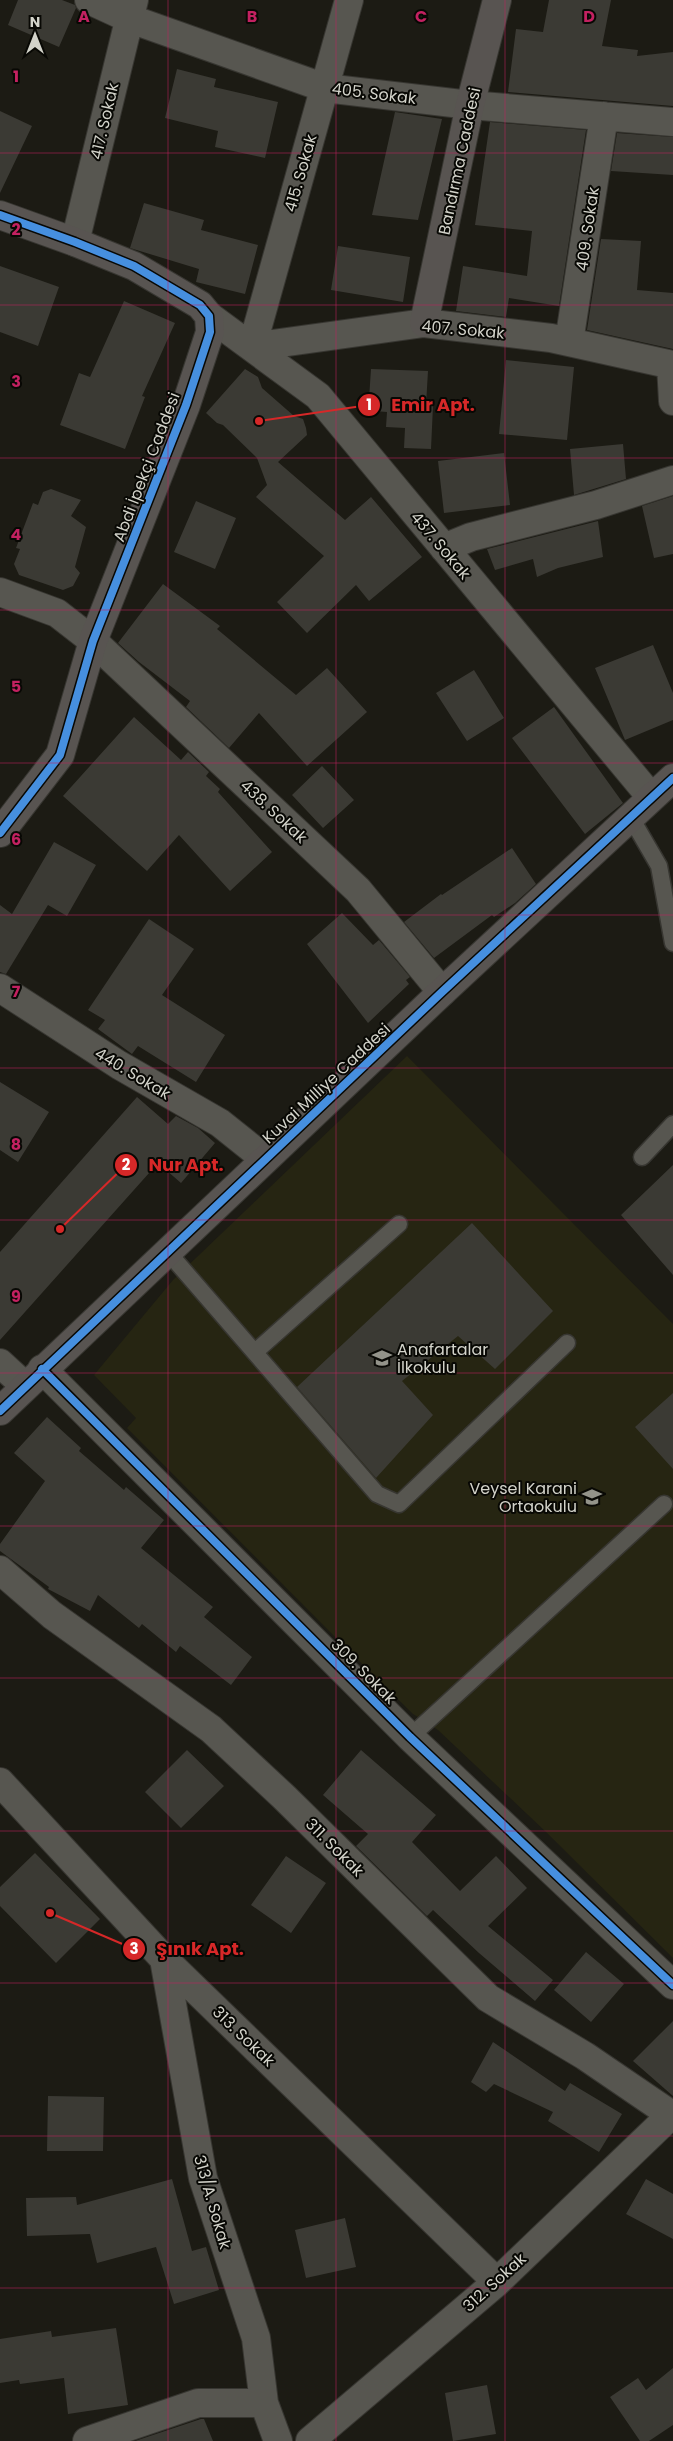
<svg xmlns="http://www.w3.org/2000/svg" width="673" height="2441" font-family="Poppins,sans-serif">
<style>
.built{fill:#262512}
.building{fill:#3b3a34}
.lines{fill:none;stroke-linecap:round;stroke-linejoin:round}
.lane-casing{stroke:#373631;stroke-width:19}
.street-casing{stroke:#373631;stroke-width:30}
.secondary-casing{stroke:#373631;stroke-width:30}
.lane{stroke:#575650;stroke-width:16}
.street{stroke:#575650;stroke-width:28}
.secondary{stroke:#585451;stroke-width:28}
.cycleway-casing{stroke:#080804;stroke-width:11}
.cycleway{stroke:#468fdf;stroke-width:8}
.grid{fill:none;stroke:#c32161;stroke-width:1;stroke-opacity:0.55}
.labels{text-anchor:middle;stroke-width:4;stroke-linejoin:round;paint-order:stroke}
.street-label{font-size:16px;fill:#d3d3ca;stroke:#080804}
.poi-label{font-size:16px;fill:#d3d3ca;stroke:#080804;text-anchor:start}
.grid-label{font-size:16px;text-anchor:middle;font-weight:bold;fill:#c32161;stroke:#080804;stroke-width:4;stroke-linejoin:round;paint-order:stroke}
.leader{fill:none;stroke:#d62828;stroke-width:2}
.callout-dot{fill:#d62828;stroke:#080804;stroke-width:2}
.mark-label{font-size:15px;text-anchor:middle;font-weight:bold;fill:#fff}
.callout-label{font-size:18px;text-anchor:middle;font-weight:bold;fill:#d62828;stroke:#080804;stroke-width:4;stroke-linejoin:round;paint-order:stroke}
</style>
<rect width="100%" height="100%" fill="#1c1b14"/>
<path class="built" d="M407,1056L673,1324V1958L546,1832L438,1730L413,1714L351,1653L127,1428L136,1418L94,1375L173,1280Z"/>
<path class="building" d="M18,0H62L75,5L76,8L59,47L8,25Z
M549,0H611L602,46L638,50L637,56L673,52V106L508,92L516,29L543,32Z
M177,69L216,79L214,87L278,102L265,158L215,147L218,131L165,118Z
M0,111L32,126L0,193Z
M395,112L442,119L418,220L372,215Z
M490,122L586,130L559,306L509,298L506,317L456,311L463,266L527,276L532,231L475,225Z
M617,133L673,137V175L611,171Z
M144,203L204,220L201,230L258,245L245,294L196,282L199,269L130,248Z
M601,239L641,241L637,290L673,293V349L587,330Z
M338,246L410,257L403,302L331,290Z
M0,266L59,287L38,346L0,332Z
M124,301L175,323L142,396L145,397L125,449L60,425L79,373L90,377Z
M506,360L574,367L567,440L499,434Z
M245,369L258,377L262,388L294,416L303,419L306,428L307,435L278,462L345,520L371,497L422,557L369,601L356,585L307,633L277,602L324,556L256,497L267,485L257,458L223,425L217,423L206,413Z
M371,369L428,371L426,405L433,406L431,449L404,448L405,428L386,427L387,412L374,411V399H369Z
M623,444L626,479L574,495L570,449Z
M504,453L510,505L444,513L438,461Z
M51,489L81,500L71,516L86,527L75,567L80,573L73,586L63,590L19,575L14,564L20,549L16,548L33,503L38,505L43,492Z
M673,496V554L654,558L642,506Z
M196,501L236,518L215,569L174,552Z
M598,521L603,557L558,568L537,577L533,559L495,570L487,549Z
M163,584L220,626L217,629L296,695L327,668L367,712L307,766L259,713L229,748L186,707L190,701L139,662L118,643Z
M653,645L673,693V720L625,740L595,668Z
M474,670L504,718L467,741L436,693Z
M554,707L623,803L585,834L512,738Z
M134,717L181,760L188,752L209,772L206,776L220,789L218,792L272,852L230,891L179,835L147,871L63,796Z
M322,766L354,800L323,828L292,795Z
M54,842L96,865L67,916L48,905L6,974L0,972V905L12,914Z
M512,848L536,884L515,903L494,917L492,915L434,958L404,922L441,894L442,895Z
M342,913L373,945L379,940L410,977L406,980L409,984L368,1023L307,944Z
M149,919L194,949L162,995L225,1035L196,1082L138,1046L132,1054L98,1029L105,1020L88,1010Z
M0,1082L49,1112L18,1162L0,1150Z
M137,1097L168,1124L176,1116L198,1128L215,1143L181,1183L158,1163L0,1340V1252Z
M673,1165V1275L621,1215Z
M472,1223L553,1311L495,1369L458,1336L402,1381L433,1415L376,1478L297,1387Z
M673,1393V1469L635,1427Z
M47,1417L81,1448L79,1451L124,1490L126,1487L164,1520L141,1548L213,1607L204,1617L252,1657L231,1685L180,1646L176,1652L142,1624L139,1628L98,1595L90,1611L48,1589L49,1587L0,1551V1544L45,1481L14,1453Z
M187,1750L224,1786L181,1828L145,1792Z
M361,1750L436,1815L412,1842L460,1891L496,1856L527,1888L488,1926L553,1980L535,2001L479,1953L433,1910L427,1916L356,1846L368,1834L323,1795Z
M35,1853L100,1919L56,1963L0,1906V1887Z
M286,1856L326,1883L291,1933L251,1905Z
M586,1952L624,1984L591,2022L554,1990Z
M673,2021V2096L633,2061Z
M493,2042L565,2091L570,2083L622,2114L599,2152L548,2121L553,2112L494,2084L486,2092L471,2082Z
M48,2096L104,2097L103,2151H47Z
M172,2179L192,2251L206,2247L219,2290L174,2304L156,2247L97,2263L90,2234L27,2236L26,2198L76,2197L77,2205Z
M646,2179L673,2194V2239L626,2214Z
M345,2218L356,2267L306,2278L295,2230Z
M116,2328L128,2405L68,2414L64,2378L20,2384L19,2380L0,2383V2339L51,2331L52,2337Z
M673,2368V2425L649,2441H640L610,2397L638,2378L646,2390Z
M487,2385L496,2434L453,2441L445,2393Z
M201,2419H204L213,2441H135Z"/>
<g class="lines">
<defs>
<path id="lane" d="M630,816L659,866L673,943
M642,1157L673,1124
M167,1251L377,1494L399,1504L567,1343
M255,1352L399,1224
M410,1737L664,1504"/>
<path id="street" d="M89,0L128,18L325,88L470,105L673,122
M349,0L252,347L424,323L551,338L673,365
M75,242L134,0
M209,316L318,396L651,797
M569,342L604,116
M671,365L673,401
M444,548L471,537L596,505L673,480
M0,592L57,613L93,641L358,890L442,992
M0,988L119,1065L220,1123L265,1159
M0,1363L25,1386
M42,1369L410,1737L673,1985
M0,1570L52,1615L211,1729L284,1797L488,1998L585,2056L673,2116
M0,1782L164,1959L497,2282
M164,1959L203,2178L256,2338L264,2403L278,2441
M87,2441L198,2403H264
M310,2441L497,2282L671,2115"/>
<path id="secondary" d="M0,215L75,242L134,266L200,305L209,316L210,332L186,405L93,641L60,755L0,833
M424,323L470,105L497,0
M0,1411L442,992L673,778"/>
</defs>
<use href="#lane" class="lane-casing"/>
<use href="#street" class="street-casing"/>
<use href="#secondary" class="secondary-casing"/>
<use href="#lane" class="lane"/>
<use href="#street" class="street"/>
<use href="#secondary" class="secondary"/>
<defs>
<path id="cycleway" d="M0,215L75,242L134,266L200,305L209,316L210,332L186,405L93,641L60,755L0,833
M42,1369L410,1737L673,1985
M0,1411L442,992L673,778"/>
</defs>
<use href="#cycleway" class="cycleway-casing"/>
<use href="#cycleway" class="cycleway"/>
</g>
<path class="grid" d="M168,0V2441M336,0V2441M505,0V2441M0,153H673M0,305H673M0,458H673M0,610H673M0,763H673M0,915H673M0,1068H673M0,1220H673M0,1373H673M0,1526H673M0,1678H673M0,1831H673M0,1983H673M0,2136H673M0,2288H673"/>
<defs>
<symbol id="school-bare" viewBox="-9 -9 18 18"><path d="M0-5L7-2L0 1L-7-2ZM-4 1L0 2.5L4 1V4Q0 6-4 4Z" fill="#93938a" stroke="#080804" stroke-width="2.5" paint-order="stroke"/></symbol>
</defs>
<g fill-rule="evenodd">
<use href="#school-bare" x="368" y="1344" width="28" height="28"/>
<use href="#school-bare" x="578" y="1483" width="28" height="28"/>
</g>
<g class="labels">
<g class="street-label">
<text transform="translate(374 93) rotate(7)" y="6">405. Sokak</text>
<text transform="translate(104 121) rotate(-77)" y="6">417. Sokak</text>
<text transform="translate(459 161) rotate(-78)" y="6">Bandırma Caddesi</text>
<text transform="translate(300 173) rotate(-74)" y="6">415. Sokak</text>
<text transform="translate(587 229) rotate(-82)" y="6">409. Sokak</text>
<text transform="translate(463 329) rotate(5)" y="6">407. Sokak</text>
<text transform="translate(146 467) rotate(-69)" y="6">Abdi İpekçi Caddesi</text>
<text transform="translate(441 545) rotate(50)" y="6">437. Sokak</text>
<text transform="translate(274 811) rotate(43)" y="6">438. Sokak</text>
<text transform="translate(133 1073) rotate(31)" y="6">440. Sokak</text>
<text transform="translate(326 1083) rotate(-43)" y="6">Kuvai Milliye Caddesi</text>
<text transform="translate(364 1671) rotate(45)" y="6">309. Sokak</text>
<text transform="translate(335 1847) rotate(45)" y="6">311. Sokak</text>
<text transform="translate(244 2036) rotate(44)" y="6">313. Sokak</text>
<text transform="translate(213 2202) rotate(74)" y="6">313/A. Sokak</text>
<text transform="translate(494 2282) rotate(-42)" y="6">312. Sokak</text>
</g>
<g class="poi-label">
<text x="397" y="1355">Anafartalar<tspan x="397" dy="18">İlkokulu</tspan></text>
<text x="577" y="1494" text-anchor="end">Veysel Karani<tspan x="577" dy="18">Ortaokulu</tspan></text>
</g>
</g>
<g class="grid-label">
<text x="84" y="22">A</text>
<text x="252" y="22">B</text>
<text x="421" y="22">C</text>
<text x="589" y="22">D</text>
<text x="16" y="82">1</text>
<text x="16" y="235">2</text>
<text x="16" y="387">3</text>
<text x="16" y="540">4</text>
<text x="16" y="692">5</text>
<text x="16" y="845">6</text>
<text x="16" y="997">7</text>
<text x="16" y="1150">8</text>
<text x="16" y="1302">9</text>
</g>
<path class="leader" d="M259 421L369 405M60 1229L126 1165M50 1913L134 1949"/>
<g class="callout-dot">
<circle cx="259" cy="421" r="5"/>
<circle cx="60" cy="1229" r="5"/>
<circle cx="50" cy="1913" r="5"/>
<circle cx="369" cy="405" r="12"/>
<circle cx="126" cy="1165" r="12"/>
<circle cx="134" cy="1949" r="12"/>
</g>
<g class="mark-label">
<text x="369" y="410">1</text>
<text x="126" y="1170">2</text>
<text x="134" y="1954">3</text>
</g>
<g class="callout-label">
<text x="433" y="411">Emir Apt.</text>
<text x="186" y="1171">Nur Apt.</text>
<text x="200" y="1955">Şınık Apt.</text>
</g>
<g transform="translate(35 35)" stroke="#080804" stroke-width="4" paint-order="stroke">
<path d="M0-4L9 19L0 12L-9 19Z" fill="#d3d3ca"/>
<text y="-8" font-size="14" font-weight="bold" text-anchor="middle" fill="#d3d3ca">N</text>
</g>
</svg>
